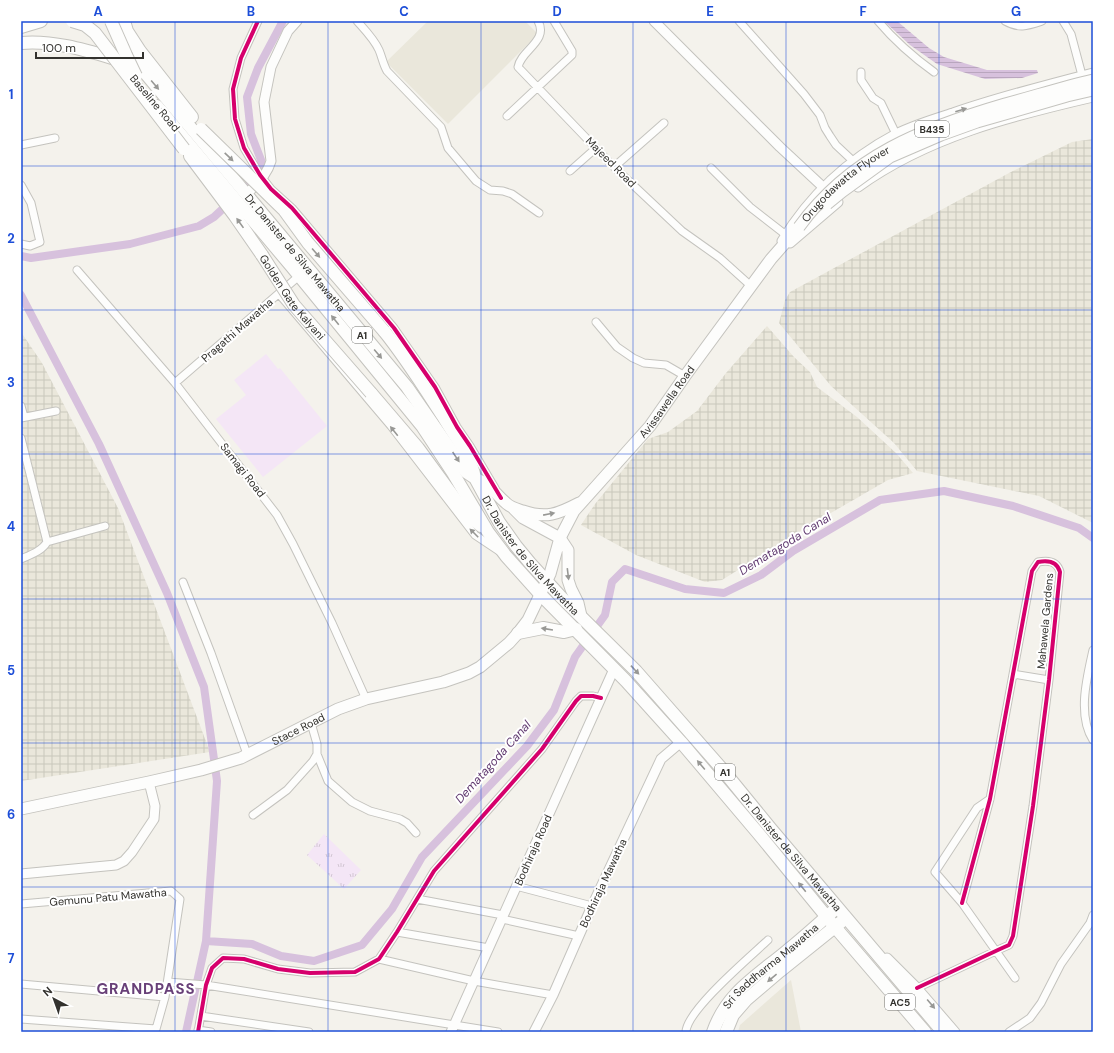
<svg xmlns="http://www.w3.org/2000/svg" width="1114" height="1053" font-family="'DM Sans',sans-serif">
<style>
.built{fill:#eae7db}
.industrial{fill:url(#industrial-grid)}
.grass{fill:url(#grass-tufts)}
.pitch{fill:#f4e6f6}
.water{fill:url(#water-rules)}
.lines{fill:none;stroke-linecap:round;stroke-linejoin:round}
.canal{stroke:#d7c1dd;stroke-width:8}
.street-casing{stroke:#c4c3be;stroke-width:9}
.secondary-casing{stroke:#c4c3be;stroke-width:11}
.primary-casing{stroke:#c4c3be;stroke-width:13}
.highway-casing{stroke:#c4c3be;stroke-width:14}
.street{stroke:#fdfdfc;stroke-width:7}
.secondary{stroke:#fdfdfc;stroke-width:9}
.primary{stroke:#fdfdfc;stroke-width:11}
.highway{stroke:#fdfdfc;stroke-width:12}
.primary-bridge-casing{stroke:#c4c3be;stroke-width:13;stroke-linecap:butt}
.highway-bridge-casing{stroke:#c4c3be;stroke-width:14;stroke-linecap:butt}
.primary-bridge{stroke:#fdfdfc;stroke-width:11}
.highway-bridge{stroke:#fdfdfc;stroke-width:12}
.cycleway-casing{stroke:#fff;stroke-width:6}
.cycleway{stroke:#d6006c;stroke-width:4}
.oneway{fill:#989895}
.grid{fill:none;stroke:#1d4ed8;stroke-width:1;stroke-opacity:0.55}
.labels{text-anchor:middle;stroke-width:4;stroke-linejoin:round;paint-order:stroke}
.shield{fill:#fff;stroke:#70706d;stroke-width:1}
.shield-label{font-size:10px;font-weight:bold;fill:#33322e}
.street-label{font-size:11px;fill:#33322e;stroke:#fff}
.water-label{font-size:12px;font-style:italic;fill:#613a70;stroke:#fff}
.district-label{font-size:15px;font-weight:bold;letter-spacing:1px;fill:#684078;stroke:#fff}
.neatline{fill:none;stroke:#1d4ed8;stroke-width:1.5}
.grid-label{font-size:13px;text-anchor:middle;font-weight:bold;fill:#1d4ed8}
</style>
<defs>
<pattern id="industrial-grid" width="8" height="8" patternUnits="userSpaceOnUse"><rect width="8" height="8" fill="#eae7db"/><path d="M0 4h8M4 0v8" fill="none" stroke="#c9c7bc"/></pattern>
<pattern id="grass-tufts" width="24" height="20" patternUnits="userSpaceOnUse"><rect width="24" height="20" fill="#f4e6f6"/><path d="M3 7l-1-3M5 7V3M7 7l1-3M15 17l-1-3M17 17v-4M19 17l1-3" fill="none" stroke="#d2c6d3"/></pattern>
<pattern id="water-rules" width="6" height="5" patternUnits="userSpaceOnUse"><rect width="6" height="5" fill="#d7c1dd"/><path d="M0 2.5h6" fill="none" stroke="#b9a6be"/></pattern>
</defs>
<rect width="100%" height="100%" fill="#f4f2ec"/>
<path class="built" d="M428,21H525L538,34L448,124L386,62Z
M791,980L801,1032H738L740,1025Z"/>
<path class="industrial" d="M1093,139V523L1039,496L917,471L894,443L831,386L779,323L785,300L790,292L1009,173L1072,142Z
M767,326L794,357L810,372L817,387L857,417L896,453L913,473L888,480L810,525L722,580L705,582L636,555L581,525L595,504L648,439L668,432L697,411L726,373Z
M21,332L42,363L118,508L210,752L21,781Z"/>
<path class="grass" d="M324,834L361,870L344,889L307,855Z"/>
<path class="pitch" d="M266,354L278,369L280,368L327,426L263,477L216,419L246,395L234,380Z"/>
<path class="water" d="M884,21H897L929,48L944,57L987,70H1037L1038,73L1022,78L985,79L937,64L910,45Z"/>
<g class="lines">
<path class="canal" d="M240,193L262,170L261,160L251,134L247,97L258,68L283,21
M21,256L31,258L130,244L199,226L214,217L230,202
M21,295L99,444L167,593L204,687L217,781L206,941L186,1032
M206,941L252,944L281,956L314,961L362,945L392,909L422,857L527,746L554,710L575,657L605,615L612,582L625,569L685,589L724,593L761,575L793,551L880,500L944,491L1013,506L1079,528L1093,538"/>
<defs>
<path id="street" d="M258,21L241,58L233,89L235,119L244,148L260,175L271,189L292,208L394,328L435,387L457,427L470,446L495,488
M357,21C365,30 374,39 379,50C382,57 383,64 387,71L441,127L448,148L476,181L490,190L503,191L512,194L539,213
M538,21C549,41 521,50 518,67L614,167L682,231L720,258L751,286
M739,21L804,94L820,115L825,128L830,136L836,145L853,161
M878,21C895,41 913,57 934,72
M1005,21C1019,29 1027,26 1042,21
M1063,21L1071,34L1083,79
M861,72V80L873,98L881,103L896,134
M507,116L572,55V51L554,21
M21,145L55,138
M614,167L664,123
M711,168L750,207L786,235
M570,171L596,148
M21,185L31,203L40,242L30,246L21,244
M77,270L175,383L277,515L293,544L332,623L366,699
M279,294L391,426L475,535L499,551
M596,322L617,347L633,358L644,363L666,365L685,376
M175,383L299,276
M21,406L24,417
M21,418L56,411
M21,438L47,542
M21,559C30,555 42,551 47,542L105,526
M183,582L211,653L247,754
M1093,650C1087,677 1077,715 1093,740
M1013,674L1049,680
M317,754L328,781L352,802L370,811L400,819L407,823L416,833
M990,799L977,808L935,872L962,903L1015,978
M253,815L287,790L313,761L317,754V744L311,723
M516,886L592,906
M417,899L503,915
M21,904L171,891L180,899L165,997L156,1029L21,1019
M502,919L579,936
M397,932L489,948
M379,959L474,981L553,995
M168,982L206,985L498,1032
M21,984L165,997
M917,988L1000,949L1009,945L1013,936L1033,806L1049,680L1060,572C1057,561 1048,560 1038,562L1032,571L990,799L962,903
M201,1016L309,1032
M198,1030L211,1032
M198,1032L206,985L212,968L223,958L244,959L278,969L310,973L355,972L379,959L397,932L434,871L542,749L576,701L581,696H593L601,698
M686,1032C686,1011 751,956 768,940
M1009,1032L1030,1018L1041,1003L1061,964L1090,923L1093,915"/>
<path id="secondary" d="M654,21L780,147L823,187
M858,187C927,137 1011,116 1093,97
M246,194C257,185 267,175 271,161L264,102L271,67L288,31L297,21
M782,241C810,195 849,159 896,134C914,125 934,119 953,113C999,97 1046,85 1093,73
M790,243L838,202
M21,874L116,865L124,861L132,852L154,819L155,806L149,782
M887,958L917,988L955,1032
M451,1032L614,669
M534,1032L553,995L592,906L661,759L681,742"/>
<g id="primary">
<path d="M475,478C492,485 493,492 506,503C511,508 517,509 523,511C546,519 558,514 579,503"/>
<path d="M514,509L523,518L560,538L568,550V580L571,589L578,603L581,616"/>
<path id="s1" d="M21,809L149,782L201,770L241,758L338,709L366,699L443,682L469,673L480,667L509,643L518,633L528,620L550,574L560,538L574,511L650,426L685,376L771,259L799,227"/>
</g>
<g id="highway">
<path d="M124,21L127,31L140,51L192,117"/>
<path d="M21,27L41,21"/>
<path d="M21,43C54,40 88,51 119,60"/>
<path id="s2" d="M126,50L407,387L466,472L475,478L499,522L516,546L530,563L561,597L636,671L722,769L771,829L943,1032"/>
<path d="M157,106L292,267L422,426L453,473L488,532L506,556L540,594L626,681L681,742L758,833L835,927L925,1032"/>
<path d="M190,156L235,216L262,255"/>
<path d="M384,331C406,358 425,389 444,418C455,437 471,457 475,478"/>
<path d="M371,393L418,448L464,511L481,526"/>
<path d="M518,633L543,628L564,632L576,629"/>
<path id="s3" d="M713,1032C727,992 757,976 788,950C803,938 817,925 832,912"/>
<path d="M726,1032L733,1015L746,1000L780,971L841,922"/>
</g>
</defs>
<use href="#street" class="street-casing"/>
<use href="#secondary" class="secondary-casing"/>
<use href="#primary" class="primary-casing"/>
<use href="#highway" class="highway-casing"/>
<use href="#street" class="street"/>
<use href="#secondary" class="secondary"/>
<use href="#primary" class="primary"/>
<use href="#highway" class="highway"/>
<defs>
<g id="primary-bridge">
<path d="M827,204L843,191L890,157L941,135L977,122L1067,96L1093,90"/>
<path id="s4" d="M799,227C851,155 923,128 1005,104C1035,96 1063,87 1093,80"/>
</g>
<g id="highway-bridge">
<path d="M72,21L85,25L95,33L184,149"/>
<path d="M111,21L126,55L136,76"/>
<path d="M201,129L284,210L308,243L384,331"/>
<path id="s5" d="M262,255L294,305L371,393"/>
</g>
</defs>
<use href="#primary-bridge" class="primary-bridge-casing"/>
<use href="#highway-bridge" class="highway-bridge-casing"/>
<use href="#primary-bridge" class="primary-bridge"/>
<use href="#highway-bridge" class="highway-bridge"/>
<defs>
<path id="cycleway" d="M258,21L241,58L233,89L235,119L244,148L260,175L271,189L292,208L394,328L435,387L457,427L470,446L501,498
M917,988L1000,949L1009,945L1013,936L1033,806L1049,680L1060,572C1057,561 1048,560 1038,562L1032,571L990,799L962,903
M198,1032L206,985L212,968L223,958L244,959L278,969L310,973L355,972L379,959L397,932L434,871L542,749L576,701L581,696H593L601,698"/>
</defs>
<use href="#cycleway" class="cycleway-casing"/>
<use href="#cycleway" class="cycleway"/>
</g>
<defs><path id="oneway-solid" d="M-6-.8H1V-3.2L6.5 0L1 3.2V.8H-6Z"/></defs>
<g class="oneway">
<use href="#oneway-solid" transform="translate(155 85) rotate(50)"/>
<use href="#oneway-solid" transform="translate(961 110) rotate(-18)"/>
<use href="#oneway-solid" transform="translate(229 157) rotate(44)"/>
<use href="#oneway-solid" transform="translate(240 223) rotate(-125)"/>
<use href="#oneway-solid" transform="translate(316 253) rotate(49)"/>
<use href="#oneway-solid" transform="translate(335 320) rotate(-129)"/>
<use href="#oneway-solid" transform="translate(378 354) rotate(50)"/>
<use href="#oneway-solid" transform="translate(394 431) rotate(-129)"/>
<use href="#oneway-solid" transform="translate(456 457) rotate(56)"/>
<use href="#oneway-solid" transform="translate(549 514) rotate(-11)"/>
<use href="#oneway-solid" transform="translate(474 533) rotate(-135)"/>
<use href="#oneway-solid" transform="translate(568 574) rotate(83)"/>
<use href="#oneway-solid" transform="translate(547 629) rotate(-171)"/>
<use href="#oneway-solid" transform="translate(635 670) rotate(47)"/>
<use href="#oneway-solid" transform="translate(701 765) rotate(-130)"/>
<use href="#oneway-solid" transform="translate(802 887) rotate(-129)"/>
<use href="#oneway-solid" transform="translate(772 978) rotate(140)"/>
<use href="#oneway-solid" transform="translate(931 1004) rotate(50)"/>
</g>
<path class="grid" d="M175,21V1032M328,21V1032M481,21V1032M633,21V1032M786,21V1032M939,21V1032M21,166H1093M21,310H1093M21,454H1093M21,599H1093M21,743H1093M21,887H1093"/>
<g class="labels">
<g class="shield">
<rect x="915" y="121" width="34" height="16" rx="3"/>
<rect x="352" y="327" width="20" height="16" rx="3"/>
<rect x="715" y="764" width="20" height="16" rx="3"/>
<rect x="885" y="994" width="30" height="16" rx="3"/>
</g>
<g class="shield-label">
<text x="932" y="133">B435</text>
<text x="362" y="339">A1</text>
<text x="725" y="776">A1</text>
<text x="900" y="1006">AC5</text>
</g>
<g class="street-label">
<text transform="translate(155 103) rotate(50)" y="4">Baseline Road</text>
<text transform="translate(611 162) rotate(45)" y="4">Majeed Road</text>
<text dy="4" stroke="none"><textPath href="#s4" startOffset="64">Orugodawatta Flyover</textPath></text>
<text dy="4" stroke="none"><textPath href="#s2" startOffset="264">Dr. Danister de Silva Mawatha</textPath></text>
<text dy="4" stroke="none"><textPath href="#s5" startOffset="52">Golden Gate Kalyani</textPath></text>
<text transform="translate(237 330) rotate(-41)" y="4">Pragathi Mawatha</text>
<text dy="4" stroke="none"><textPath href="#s1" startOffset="813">Avissawella Road</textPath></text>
<text transform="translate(243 470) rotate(52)" y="4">Samagi Road</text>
<text dy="4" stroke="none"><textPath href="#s2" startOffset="649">Dr. Danister de Silva Mawatha</textPath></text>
<text transform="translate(1045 621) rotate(-85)" y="4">Mahawela Gardens</text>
<text dy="4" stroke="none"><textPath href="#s1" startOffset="290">Stace Road</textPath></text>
<text transform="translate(533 850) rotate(-66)" y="4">Bodhiraja Road</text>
<text dy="4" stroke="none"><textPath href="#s2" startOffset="1045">Dr. Danister de Silva Mawatha</textPath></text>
<text transform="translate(603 883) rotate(-65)" y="4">Bodhiraja Mawatha</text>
<text transform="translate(108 897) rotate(-5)" y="4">Gemunu Patu Mawatha</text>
<text dy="4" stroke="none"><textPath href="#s3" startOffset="89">Sri Saddharma Mawatha</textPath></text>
</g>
<g class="water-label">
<text transform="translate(785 544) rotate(-32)" y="4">Dematagoda Canal</text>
<text transform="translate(493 762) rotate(-48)" y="4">Dematagoda Canal</text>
</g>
<g class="district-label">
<text x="146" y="994">GRANDPASS</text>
</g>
</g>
<rect width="1114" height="1053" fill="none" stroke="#ffffff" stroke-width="44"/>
<g transform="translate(54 999) rotate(319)" stroke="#ffffff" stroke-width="3" paint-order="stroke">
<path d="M0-3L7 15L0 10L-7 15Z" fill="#33322e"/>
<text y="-6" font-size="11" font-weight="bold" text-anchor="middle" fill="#33322e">N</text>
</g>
<path d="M36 52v6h107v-6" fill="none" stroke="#33322e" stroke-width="2"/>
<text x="42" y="52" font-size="12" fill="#33322e" stroke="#ffffff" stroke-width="3" paint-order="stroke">100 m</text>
<rect x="22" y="22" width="1070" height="1009" class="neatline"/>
<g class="grid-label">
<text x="98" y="16">A</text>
<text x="251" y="16">B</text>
<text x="404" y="16">C</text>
<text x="557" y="16">D</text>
<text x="710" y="16">E</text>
<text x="863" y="16">F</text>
<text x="1016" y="16">G</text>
<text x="11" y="99">1</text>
<text x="11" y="243">2</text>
<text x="11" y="387">3</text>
<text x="11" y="531">4</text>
<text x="11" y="675">5</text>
<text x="11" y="819">6</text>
<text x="11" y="963">7</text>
</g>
</svg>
